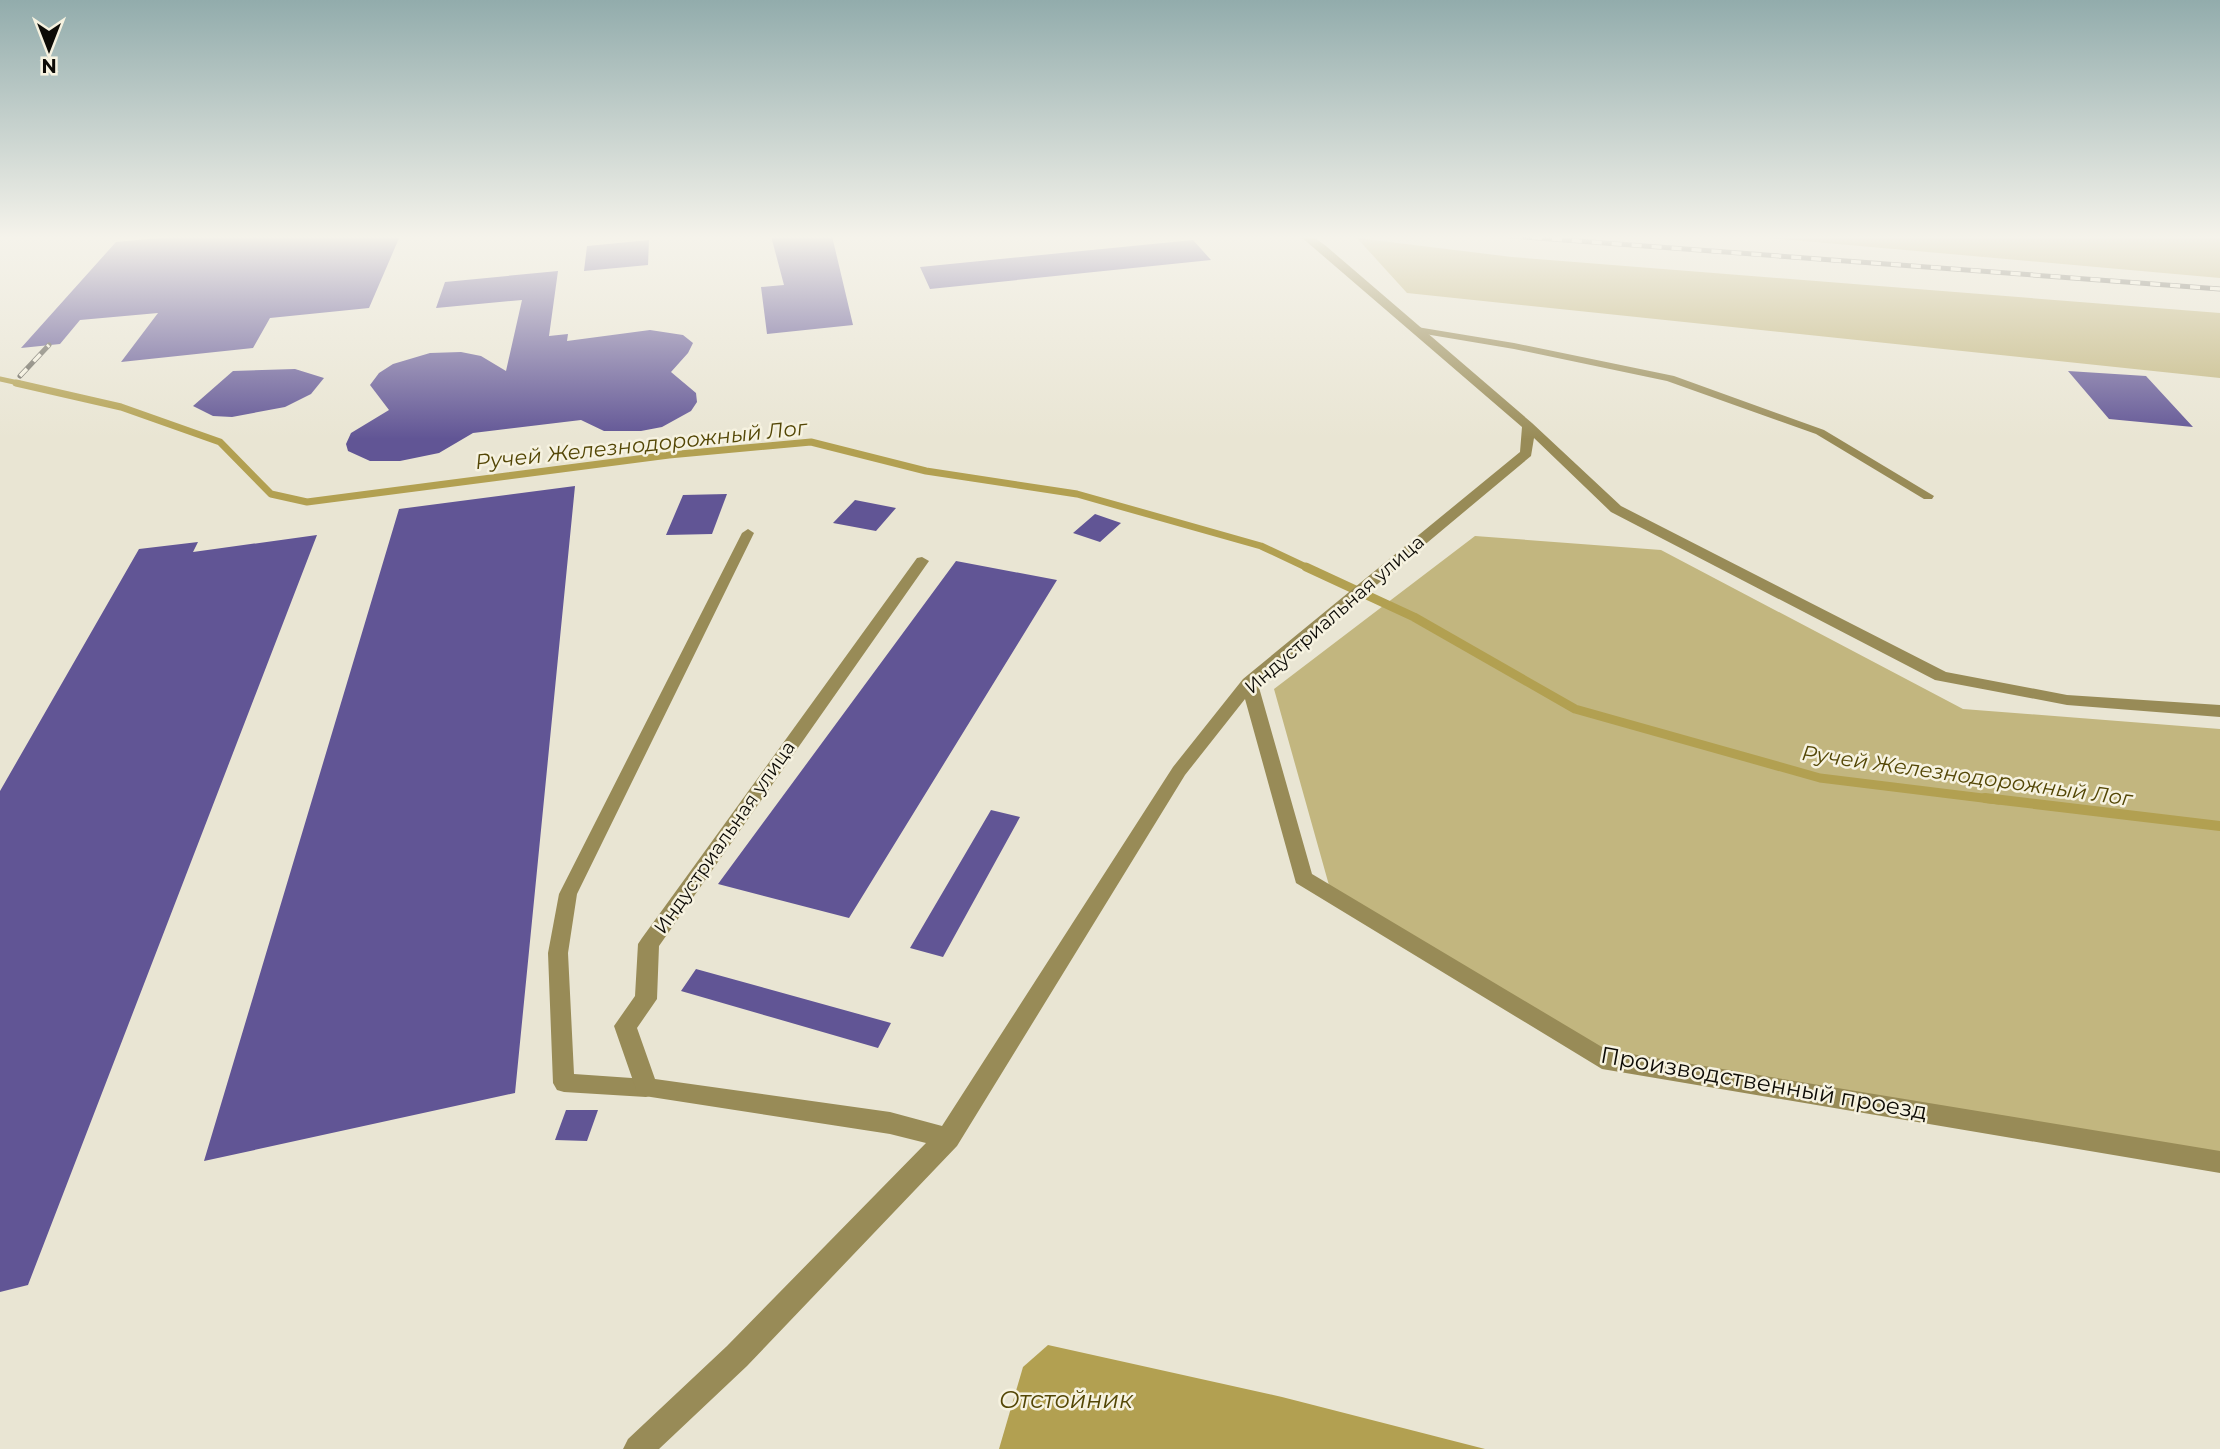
<svg xmlns="http://www.w3.org/2000/svg" width="2220" height="1449" font-family="Montserrat,sans-serif">
<style>
.green{fill:#c2b67f}
.water{fill:#b2a051}
.lines{fill:none;stroke-linecap:round;stroke-linejoin:round}
.stream-far3{stroke:#b2a051;stroke-width:5}
.stream-far2{stroke:#b2a051;stroke-width:7}
.stream-far1{stroke:#b2a051;stroke-width:9}
.stream{stroke:#b2a051;stroke-width:10}
.building{fill:#615595}
.lane{fill:#988b57;fill-rule:evenodd}
.street{fill:#988b57;fill-rule:evenodd}
.rail-casing{stroke:#656258;stroke-width:5}
.rail{stroke:#f6f2e0;stroke-width:3.5;stroke-dasharray:10;stroke-linecap:butt}
.labels{text-anchor:middle;stroke-width:5;stroke-linejoin:round;paint-order:stroke}
.street-label{font-size:19px;fill:#0d0b06;stroke:#f6f2e0}
.water-label{font-size:21px;font-style:italic;fill:#534605;stroke:#f6f2e0}
.near-street-label{font-size:23px;fill:#0d0b06;stroke:#f6f2e0}
.near-water-label{font-size:24px;font-style:italic;fill:#534605;stroke:#f6f2e0}
</style>
<rect width="100%" height="100%" fill="#e9e5d3"/>
<path class="green" d="M1748,236H2220V278Z
M1357,238L1512,257L2220,313V378L1407,293Z
M1475,536L1661,550L1963,709L2220,729V1162L1602,1059L1332,896L1274,689Z"/>
<path class="water" d="M1048,1345L1282,1397L1485,1449H999L1023,1367Z"/>
<g class="lines">
<path class="stream-far3" d="M0,379L23,384"/>
<path class="stream-far2" d="M16,383L121,407L220,442L271,494L307,502L669,455L811,442L926,471L1077,494L1261,546L1310,569"/>
<path class="stream-far1" d="M1306,567L1414,617L1575,709L1820,778L1999,800"/>
<path class="stream" d="M1985,798L2220,826"/>
</g>
<path class="building" d="M181,236H400L369,308L270,318L253,348L121,362L158,313L80,320L60,344L21,348L116,242Z
M771,236H832L853,325L767,334L761,287L784,285Z
M649,240L648,265L584,271L587,246Z
M1193,240L1211,260L930,289L920,267Z
M558,271L549,336L568,334L567,341L650,330L683,335L693,343L688,353L671,372L696,393L697,402L691,411L662,427L641,431H604L581,420L473,433L439,453L400,461H370L348,451L346,444L351,433L389,410L370,385L379,373L393,364L430,353L461,352L481,356L506,371L522,300L436,308L445,282Z
M295,369L324,378L311,394L285,407L232,417L213,416L193,406L233,371Z
M2068,371L2146,376L2193,427L2109,419Z
M575,486L515,1093L204,1161L399,509Z
M727,494L712,534L666,535L683,495Z
M855,500L896,508L876,531L833,523Z
M1095,514L1121,523L1100,542L1073,533Z
M317,535L28,1285L0,1292V791L139,549L198,542L193,552Z
M956,561L1057,580L849,918L718,884Z
M991,810L1020,817L943,957L910,948Z
M696,969L891,1023L878,1048L681,991Z
M566,1110H598L587,1141L555,1140Z"/>
<g class="lines">
<path class="lane" d="M1417,327L1514,343L1674,376L1824,430L1934,496L1932,499H1924L1816,434L1667,381L1514,349L1413,332L1412,330Z
M748,529L754,533L577,894L568,953L574,1074L646,1079L653,1081L657,1088L653,1095L646,1097L564,1092L557,1090L553,1083L548,953L559,894L742,533Z"/>
<path class="street" d="M1300,236H1312L1326,246L1532,423L1621,506L1946,672L2067,695L2220,705V717L2067,705L1935,680L1611,512L1534,438L1531,456L1258,684L1312,874L1607,1050L2220,1151V1173L1602,1069L1296,883L1245,699L1185,775L957,1146L747,1366L659,1449H623L628,1439L727,1346L926,1143L890,1134L638,1095L614,1026L635,996L638,944L642,938L917,558L922,557L929,561L659,946L657,999L637,1028L655,1079L890,1112L942,1126L1173,767L1243,679L1520,452L1522,427Z"/>
<defs>
<path id="rail" d="M1512,236L2220,289
M20,376L49,345"/>
</defs>
<use href="#rail" class="rail-casing"/>
<use href="#rail" class="rail"/>
</g>
<linearGradient id="sky" x2="0" y2="1"><stop stop-color="#92acac"/><stop offset="0.54" stop-color="#f5f3eb"/><stop offset="1" stop-color="#f5f3eb" stop-opacity="0"/></linearGradient>
<rect width="2220" height="439" fill="url(#sky)"/>
<g class="labels">
<g class="street-label">
<text transform="translate(1334 614) rotate(-41)" y="7">Индустриальная улица</text>
<text transform="translate(724 837) rotate(-55)" y="7">Индустриальная улица</text>
</g>
<g class="water-label">
<text transform="translate(641 445) rotate(-6)" y="7">Ручей Железнодорожный Лог</text>
<text transform="translate(1967 776) rotate(8)" y="7">Ручей Железнодорожный Лог</text>
</g>
<g class="near-street-label">
<text transform="translate(1764 1083) rotate(10)" y="8">Производственный проезд</text>
</g>
<g class="near-water-label">
<text x="1066" y="1408">Отстойник</text>
</g>
</g>
<g transform="translate(49 49) rotate(180)" stroke="#f6f2e0" stroke-width="5" paint-order="stroke">
<path d="M0-5L12 26L0 18L-12 26Z" fill="#0d0b06"/>
<text y="-10" font-size="19" font-weight="bold" text-anchor="middle" fill="#0d0b06">N</text>
</g>
</svg>
